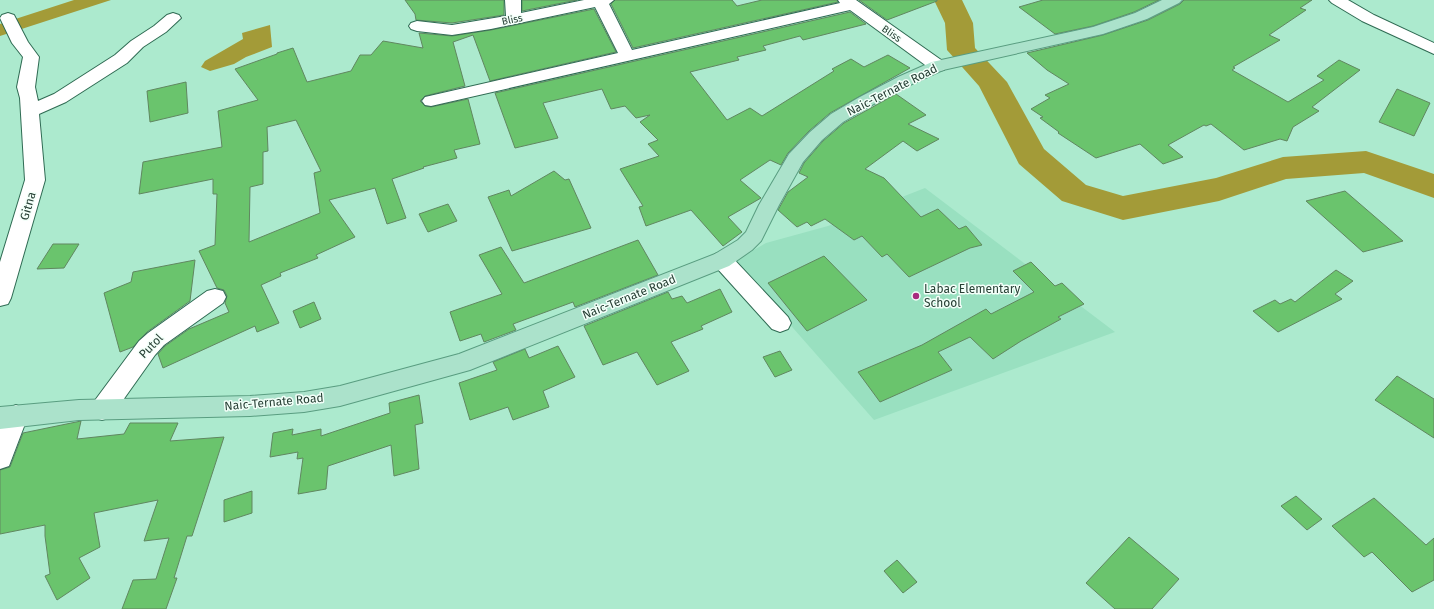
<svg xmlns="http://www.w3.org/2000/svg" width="1434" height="609" font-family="'Fira Sans',sans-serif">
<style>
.built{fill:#99e0c0}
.water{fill:#a39b38}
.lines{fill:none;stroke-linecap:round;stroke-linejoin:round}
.river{fill:#a39b38;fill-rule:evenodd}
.building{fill:#6ac46d;stroke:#608760;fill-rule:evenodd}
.minor-casing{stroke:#2f6b53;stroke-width:2}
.major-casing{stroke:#599d80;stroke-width:2}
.minor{fill:#fff;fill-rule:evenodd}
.major{fill:#abe2cb;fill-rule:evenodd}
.poi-dot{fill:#a82b7e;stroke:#f3fff9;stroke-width:1.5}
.labels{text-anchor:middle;stroke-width:3;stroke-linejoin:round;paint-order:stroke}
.far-street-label{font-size:10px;fill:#284136;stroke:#f3fff9}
.street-label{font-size:12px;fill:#284136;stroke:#f3fff9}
.poi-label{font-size:12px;fill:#284136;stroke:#f3fff9;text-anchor:start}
</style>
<rect width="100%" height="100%" fill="#aceace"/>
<path class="built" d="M925,188L1115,332L874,420L734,261L766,243L828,226Z"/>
<path class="water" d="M74,0H111L0,36V24Z
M270,25L272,47L246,57L234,64L210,71L201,67L205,61L243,39L242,33Z"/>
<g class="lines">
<path class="river" d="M934,0H962L973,23L975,48L1007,82L1044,149L1086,185L1123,196L1216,178L1283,157L1366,151L1434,174V198L1364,173L1286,179L1219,201L1123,220L1062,201L1019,164L979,86L947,50L945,23Z"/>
</g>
<path class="building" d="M405,0H504V15L452,23L416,20L415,14Z
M522,0H577L522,11Z
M615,0H732L737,6L762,0H837L838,2L633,48L611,4Z
M859,0H937V1L887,20Z
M1043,0H1159L1134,12L1093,26L1055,34L1019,7Z
M1184,0H1312L1300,8L1306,10L1269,35L1280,40L1233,67L1235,68L1232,70L1288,102L1324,80L1317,76L1339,60L1360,70L1312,107L1319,111L1293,127L1287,141L1280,139L1244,150L1211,124L1206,126L1204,125L1168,145L1183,157L1163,164L1140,144L1096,158L1058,133L1059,132L1040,118L1043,117L1031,109L1050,98L1045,95L1069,84L1047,70L1027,53L1103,35L1148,20L1180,4Z
M594,9L616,52L490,81L473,35L453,42L465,86L425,96L420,101L425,106L431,107L468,99L480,144L454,150L457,158L423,167L424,168L392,179L406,218L387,224L375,188L329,200L355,237L316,255L318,258L280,273L281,276L261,285L279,323L257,332L255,326L163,368L158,354L165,346L189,329L229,312L225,303L227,296L224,290L217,288L199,251L215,245L217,194H213V179L139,194L143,162L222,147L218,111L258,100L235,69L277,54V53L293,48L307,82L351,71L360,55H371L383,41L423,48L419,33L452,36L491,30ZM296,120L321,171L314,173L320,213L249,242L250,187L263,184V152L268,151L267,127Z
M850,12L866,24L803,40L800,36L763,46L766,50L737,57L739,60L690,72L727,120L750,108L762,116L834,71L832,69L851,59L864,67L888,55L910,68L830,113L809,131L788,153L781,165L770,160L740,180L761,198L728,217L742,232L723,246L691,210L646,226L639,207L643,206L620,169L659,156L648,144L658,140L640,122L650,115L636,118L625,106L611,109L602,89L543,103L558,138L515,148L495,93Z
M186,82L188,113L150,122L147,91Z
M1397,89L1430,103L1414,136L1379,122Z
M896,94L926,115L908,124L939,139L917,151L903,141L865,169L884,178L921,217L938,209L959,229L966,226L982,245L970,248L909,277L887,254L882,257L862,236L854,240L825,219L811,226L807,222L797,227L778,210L788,192L808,177L799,173L804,163L823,141L844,123Z
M554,171L565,180L569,179L591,228L512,251L488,197L509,190L511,196Z
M1345,191L1403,241L1363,252L1306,201Z
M448,204L457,221L428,232L419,214Z
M638,240L658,275L575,307L573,302L513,324L516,330L484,342L481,334L460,341L450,312L502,294L479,255L501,247L524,283Z
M53,244H79L64,268L37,269Z
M824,256L867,300L807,331L768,283Z
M195,260L190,301L147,332L133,347L120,352L104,293L131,282L133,272Z
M1031,262L1055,286L1062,283L1084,304L1058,317L1061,319L1021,341L993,359L970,337L938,352L952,370L880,402L858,372L922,345L986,309L991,314L1034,292L1013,271Z
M1336,270L1353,281L1335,294L1342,299L1278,332L1253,311L1275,300L1280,304L1291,299L1295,302Z
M720,289L732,312L701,326L703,329L671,342L689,371L657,385L637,352L603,365L584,326L668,292L672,299L682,296L687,303Z
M314,302L321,319L300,328L293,311Z
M558,346L575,377L543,391L549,407L513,420L508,407L470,420L459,383L497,370L493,362L525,349L529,358Z
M780,351L792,370L775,377L763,357Z
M1397,376L1434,399V438L1375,400Z
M419,395L423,423L415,425L419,469L394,476L391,445L328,466L326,489L298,494L303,458L297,459L298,452L270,457L273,433L293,429L292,435L321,429V436L390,413L389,403Z
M81,421L77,439L124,434L130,423H178L170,441L224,437L192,536H187L174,578H177L166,609H122L133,580L156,579L169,538L144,541L158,500L94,513L100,547L79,558L90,578L57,600L45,576L50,574L45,536V525L0,534V470L10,467L23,433Z
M252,491V513L224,522V500Z
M1296,496L1322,519L1307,530L1281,506Z
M1374,498L1426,545L1434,538V580L1412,592L1372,552L1364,557L1332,526Z
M1129,537L1179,579L1152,609H1115L1086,583Z
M897,560L917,582L903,593L884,571Z"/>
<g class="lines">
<defs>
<path id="minor" d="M505,0H521V13L584,0H614L609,4L632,50L840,3L838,0H856L944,62L946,66L944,70L938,71L932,70L850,10L431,106L425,105L422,101L425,97L618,53L595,7L491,29L452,35L417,31L411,29L409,26L411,23L417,21L452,25L506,16Z
M1329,0H1348L1374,15L1434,43V54L1362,21L1332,3Z
M8,13L14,15L28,42L39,57L35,87L38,101L54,94L115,55L131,41L154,26L167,15L173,13L179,15L181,18L166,32L143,47L127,63L66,102L39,114L45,180L11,298L8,304L0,306V262L25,180L20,98L17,87L23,57L12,43L0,18L2,15Z
M722,252L729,254L788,317L791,323L788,329L780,332L772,329L715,266L711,260L715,254Z
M215,289L223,291L226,297L223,303L164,345L155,355L111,417L102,420L93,417L90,410L93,403L139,341L148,333L207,291Z
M16,405L25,409L28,416L9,466L0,469V426L7,409Z"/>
<path id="major" d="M1162,0H1182L1179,3L1147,19L1103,34L943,70L910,85L870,106L843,122L822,140L803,162L779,205L761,241L752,250L729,266L470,370L340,406L304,412L250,416L79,420L0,429V407L79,400L250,396L304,392L340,386L459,354L715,254L738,240L746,232L759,205L789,154L810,132L831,114L858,98L898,77L932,62L1093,27L1135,13Z"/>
</defs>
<use href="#minor" class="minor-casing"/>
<use href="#major" class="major-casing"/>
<use href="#minor" class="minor"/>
<use href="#major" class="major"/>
</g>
<circle class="poi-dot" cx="916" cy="296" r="4"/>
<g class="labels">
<g class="far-street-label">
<text transform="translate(512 19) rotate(-12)" y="4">Bliss</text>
<text transform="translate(892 33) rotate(35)" y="4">Bliss</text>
</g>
<g class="street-label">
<text transform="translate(892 90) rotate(-27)" y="4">Naic-Ternate Road</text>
<text transform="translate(28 206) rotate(-74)" y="4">Gitna</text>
<text transform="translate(629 297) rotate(-22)" y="4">Naic-Ternate Road</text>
<text transform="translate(151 346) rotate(-46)" y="4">Putol</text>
<text transform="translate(274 402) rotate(-5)" y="4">Naic-Ternate Road</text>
</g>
<g class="poi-label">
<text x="924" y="293">Labac Elementary<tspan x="924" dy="14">School</tspan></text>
</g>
</g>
</svg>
